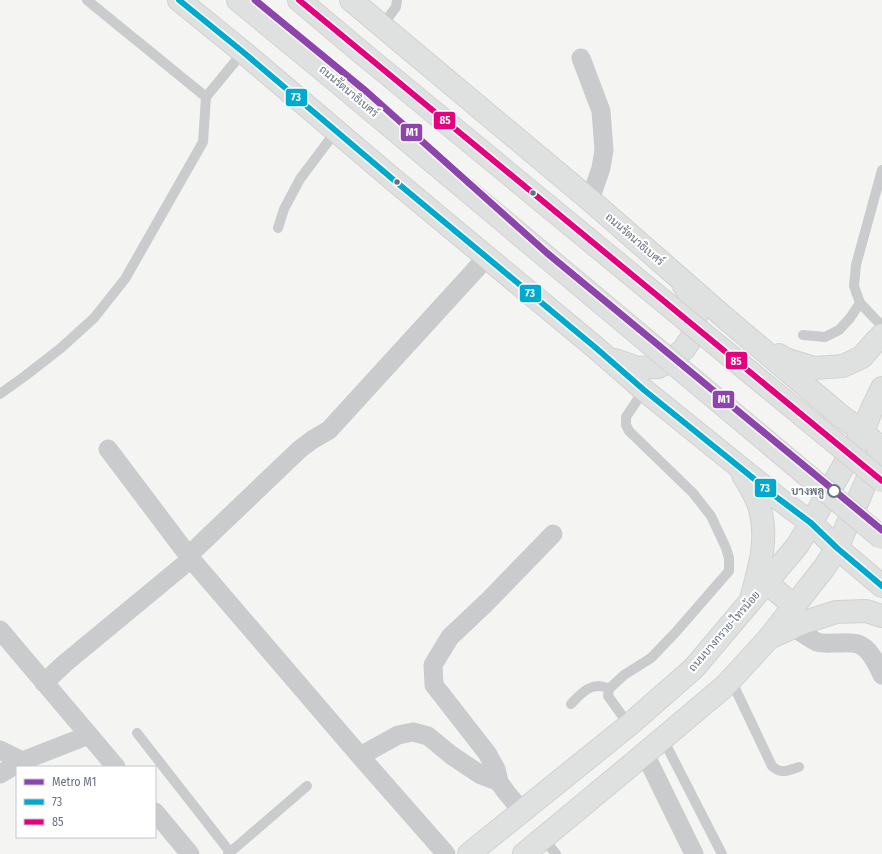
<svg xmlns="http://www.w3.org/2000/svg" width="882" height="854" font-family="'Fira Sans Condensed',Sarabun,sans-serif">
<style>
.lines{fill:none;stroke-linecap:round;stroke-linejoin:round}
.secondary-casing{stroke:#d0d1d1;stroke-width:24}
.primary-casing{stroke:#d1d2d3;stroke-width:24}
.lane{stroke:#cacbcd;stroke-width:10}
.street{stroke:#cacbcd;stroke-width:19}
.secondary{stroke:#dfe0e0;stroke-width:22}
.primary{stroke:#dfe0e0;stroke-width:22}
.primary-bridge-casing{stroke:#d1d2d3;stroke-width:24;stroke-linecap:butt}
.primary-bridge{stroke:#dfe0e0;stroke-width:22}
.bus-1-casing{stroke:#fff;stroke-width:9}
.bus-2-casing{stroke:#fff;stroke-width:9}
.bus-1{stroke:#00a9ce;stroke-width:6}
.bus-2{stroke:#e5007d;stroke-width:6}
.metro-1-casing{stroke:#fff;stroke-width:10}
.metro-1{stroke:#8e44ad;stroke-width:7}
.bus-dot{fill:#677281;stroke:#fff;stroke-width:1.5}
.stop-dot{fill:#fff;stroke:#677281;stroke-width:2}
.labels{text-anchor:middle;stroke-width:4;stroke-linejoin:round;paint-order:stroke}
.street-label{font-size:11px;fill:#677281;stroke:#fff}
.stop-label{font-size:11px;font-weight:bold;fill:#677281;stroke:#fff;text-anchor:end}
.line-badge{stroke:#fff;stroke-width:1.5}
.badge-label{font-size:11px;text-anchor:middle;font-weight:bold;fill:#fff}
</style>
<rect width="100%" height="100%" fill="#f4f5f3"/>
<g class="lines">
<defs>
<path id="secondary" d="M179,0L243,52L395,181L596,348L644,390L779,499L811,523L837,548L882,586
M351,0L590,200L724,317L841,416L863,432L882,449
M779,355L785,359L814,368L843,366L862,357L874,343L882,335
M615,360L638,368L658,367L670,361L684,349L692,337L696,315L692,298L684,286
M743,475C750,486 757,497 760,509C768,538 760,567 752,595
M766,582L794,606
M771,637L805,622L836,612L866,611L882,616
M469,854L629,725L694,668L797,546L811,523L863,432L871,411L882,388
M524,854L648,751L725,686L769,638L824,568L837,548L878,455"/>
<path id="primary" d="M238,0L340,84
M299,0L362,53"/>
</defs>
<use href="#secondary" class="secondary-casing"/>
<use href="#primary" class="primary-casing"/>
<path class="lane" d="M87,0L206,97
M382,26L396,7L397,0
M882,170L856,265L854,286L860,303L882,326
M278,228L284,209L300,179L336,131
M803,335L825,337L839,330L850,318L860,303
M0,394L25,376L61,348L94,318L125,279L203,142L206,97L243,52
M731,680L772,766C781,775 789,770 799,767
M571,704C581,693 593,680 609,689
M629,725L608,696L609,689L624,675L651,658L675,633L729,571V558L726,548L711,516L693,493L629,431L626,425V417L644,390
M137,733L230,852
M663,739L722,854
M543,838L556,854
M228,854L307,786"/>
<path class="street" d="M581,58L601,111L604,150L601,168L590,200
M108,449L191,559L360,756L446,854
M188,556L300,449L312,440L329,430L487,257
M793,627C801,632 810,639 817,642C823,644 830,643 836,643C842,643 851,642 858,644C870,648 877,664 882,675
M0,630L116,767
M44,683L64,664L191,559
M0,750L22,761L89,735
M645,754L694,854
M360,756L398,735L413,732L428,736L451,755L481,775L499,782L506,792L522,811
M0,774L22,761
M499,782L496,769L487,753L434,685L433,665L450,637L487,602L553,534
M155,812L190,854"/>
<use href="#secondary" class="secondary"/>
<use href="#primary" class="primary"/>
<defs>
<path id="primary-bridge" d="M362,53L882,481
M340,84L882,538"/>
</defs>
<use href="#primary-bridge" class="primary-bridge-casing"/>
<use href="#primary-bridge" class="primary-bridge"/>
<defs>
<path id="bus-1" d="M179,0L243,52L395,181L596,348L644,390L779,499L811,523L837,548L882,586"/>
<path id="bus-2" d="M299,0L882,481"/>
</defs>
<use href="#bus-1" class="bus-1-casing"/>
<use href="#bus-2" class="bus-2-casing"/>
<use href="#bus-1" class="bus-1"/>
<use href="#bus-2" class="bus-2"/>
<defs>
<path id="metro-1" d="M255,0L367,92L547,253L882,530"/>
</defs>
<use href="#metro-1" class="metro-1-casing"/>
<use href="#metro-1" class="metro-1"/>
</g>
<g class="bus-dot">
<circle cx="397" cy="182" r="3.5"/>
<circle cx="533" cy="193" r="3.5"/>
</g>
<circle class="stop-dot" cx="834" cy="491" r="6"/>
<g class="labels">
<g class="street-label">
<text transform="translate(349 91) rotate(40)" y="4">ถนนรัตนาธิเบศร์</text>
<text transform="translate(635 239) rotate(41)" y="4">ถนนรัตนาธิเบศร์</text>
<text transform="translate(724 631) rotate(-49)" y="4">ถนนบางกรวย-ไทรน้อย</text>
</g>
<g class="stop-label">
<text x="824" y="495">บางพลู</text>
</g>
</g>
<g class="line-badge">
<rect x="285" y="88" width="23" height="19" rx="4" fill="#00a9ce"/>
<rect x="433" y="111" width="23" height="19" rx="4" fill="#e5007d"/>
<rect x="400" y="123" width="23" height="19" rx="4" fill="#8e44ad"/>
<rect x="519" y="284" width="23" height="19" rx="4" fill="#00a9ce"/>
<rect x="725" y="351" width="23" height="19" rx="4" fill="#e5007d"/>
<rect x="712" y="390" width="23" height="19" rx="4" fill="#8e44ad"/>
<rect x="754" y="478" width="23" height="20" rx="4" fill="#00a9ce"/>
</g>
<g class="badge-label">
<text x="296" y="101">73</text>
<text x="445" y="124">85</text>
<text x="412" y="136">M1</text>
<text x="530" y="297">73</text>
<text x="736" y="365">85</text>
<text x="724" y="403">M1</text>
<text x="765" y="492">73</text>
</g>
<rect x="16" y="766" width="140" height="72" fill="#ffffff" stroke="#c2c7cd"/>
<rect x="24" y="779" width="20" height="6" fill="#8e44ad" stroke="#c2c7cd"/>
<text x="52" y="786" font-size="12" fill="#677281">Metro M1</text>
<rect x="24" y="799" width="20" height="6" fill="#00a9ce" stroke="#c2c7cd"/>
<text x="52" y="806" font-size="12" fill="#677281">73</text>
<rect x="24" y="819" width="20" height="6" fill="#e5007d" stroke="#c2c7cd"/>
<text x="52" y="826" font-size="12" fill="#677281">85</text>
</svg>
